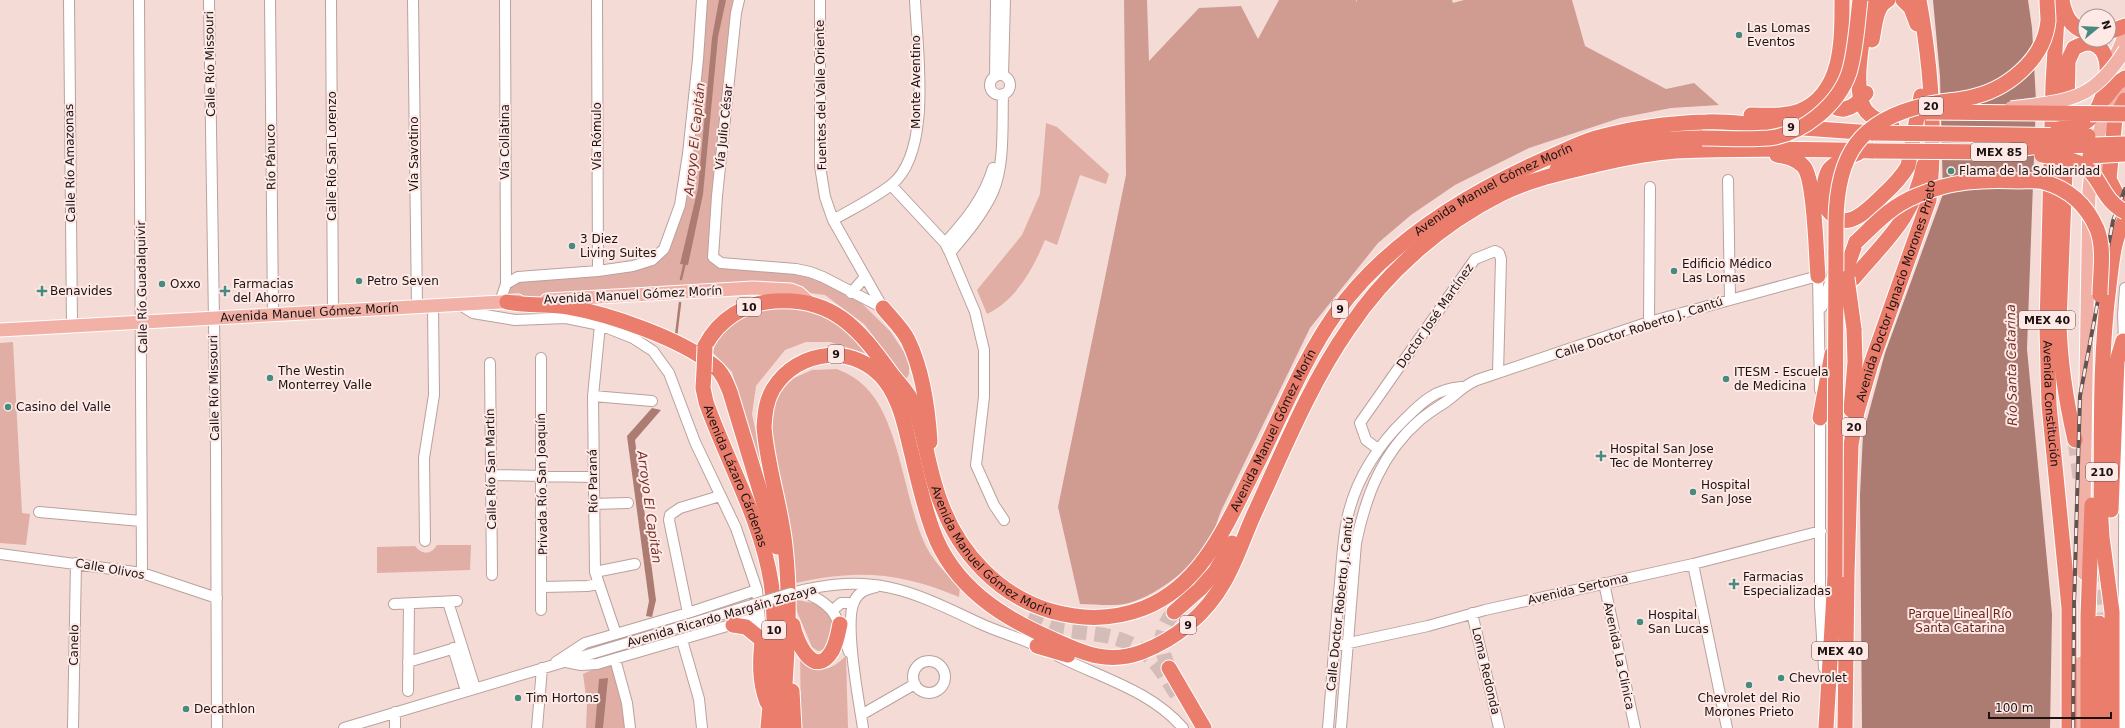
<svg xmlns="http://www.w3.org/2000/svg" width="2125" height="728" font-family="'DejaVu Sans',sans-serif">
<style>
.green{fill:#e0aea5}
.forest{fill:#d09c92}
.water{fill:#ac7b72}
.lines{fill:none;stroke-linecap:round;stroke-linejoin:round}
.stream{stroke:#ac7b72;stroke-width:2.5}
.highway-tunnel{stroke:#d4bdb8;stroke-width:15;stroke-dasharray:15 8;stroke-linecap:butt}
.minor-casing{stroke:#baa19d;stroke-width:12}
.major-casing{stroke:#fff;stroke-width:15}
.highway-casing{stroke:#fff;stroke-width:17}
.minor{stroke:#fff;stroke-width:10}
.major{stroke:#f2b1a7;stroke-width:13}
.highway{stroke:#ea7d6c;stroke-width:15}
.rail-casing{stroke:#615350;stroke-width:4}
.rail{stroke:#fee9e6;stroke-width:2.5;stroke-dasharray:8;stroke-linecap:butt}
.minor-bridge-casing{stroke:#baa19d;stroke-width:12;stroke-linecap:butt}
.major-bridge-casing{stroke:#fff;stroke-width:15;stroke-linecap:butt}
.highway-bridge-casing{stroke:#fff;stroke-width:17;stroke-linecap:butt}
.minor-bridge{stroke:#fff;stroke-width:10}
.major-bridge{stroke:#f2b1a7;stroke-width:13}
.highway-bridge{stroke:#ea7d6c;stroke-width:15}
.poi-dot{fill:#478a7e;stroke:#fee9e6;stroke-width:1.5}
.labels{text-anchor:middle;stroke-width:4;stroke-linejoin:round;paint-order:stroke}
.shield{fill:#fee9e6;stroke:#5f5351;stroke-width:1}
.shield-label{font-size:11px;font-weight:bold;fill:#1b1311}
.poi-label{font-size:12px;fill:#1b1311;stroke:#fee9e6;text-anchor:start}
.street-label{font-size:12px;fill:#1b1311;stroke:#fee9e6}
.park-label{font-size:12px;fill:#68281f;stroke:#fee9e6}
.water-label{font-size:13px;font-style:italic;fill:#743329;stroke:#fee9e6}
</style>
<rect width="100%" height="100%" fill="#f5dbd6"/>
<path class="green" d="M702,0H739L712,254L721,263L796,269L851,293L890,331L904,352L909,364V374L905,381L895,364L864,324L825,295L773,288L500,302L506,284L518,277L633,266L664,249L680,205Z
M1046,123L1057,127L1109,174L1106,184L1080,175L1057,245L1045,240C1033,269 1016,300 987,314L977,290L1022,235L1040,194Z
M766,304L825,310L870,355L830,342H806L785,350L756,386L752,414L774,518L732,372L713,353L715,343L724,326Z
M13,342L22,513L30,514L26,545L0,543V343Z
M837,369C849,374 860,380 869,391C899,424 905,500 924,542C931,559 947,575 960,587L959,597C897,571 853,569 788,585L764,428L777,393L794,378L812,370Z
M437,545H471L470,570L377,573V547L415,546C422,555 431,555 437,545Z
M798,600L822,605L830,611L835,630L824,650L818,651L812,647L793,602Z
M800,649C818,670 823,677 846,656L848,728H801Z
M615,659L630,728H586L587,704L583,674Z"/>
<path class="forest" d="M1124,0H1147L1149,61L1199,8L1241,6L1258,39L1279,0H1356V2L1357,0H1452L1453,3L1464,0H1572L1585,46L1666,89L1694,83L1719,105L1671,108L1620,118L1529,148L1455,185L1411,215L1378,243L1310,328L1221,511C1218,519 1215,529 1211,537C1194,566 1162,593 1129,603C1114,607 1096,604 1080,604L1058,507L1126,175Z"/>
<path class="water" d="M719,0H726L718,37L703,194L688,265L680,264L698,188L712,38Z
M1933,0H2028L2032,28L2036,101L2027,349L2052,614L2050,728H1862L1860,495L1863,434L1885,353L1943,194L1940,76Z
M652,408L661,410L635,440L656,600L652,617L646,616L649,601L627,436Z
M608,678L603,728H595L599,679Z"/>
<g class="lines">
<path class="stream" d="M681,279L685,262
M676,336L680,303"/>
<path class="highway-tunnel" d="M2075,440L2081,484
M2094,567L2099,623
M1028,618C1039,622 1051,628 1063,630C1089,634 1112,633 1137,647C1155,657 1168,681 1179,698
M1169,668C1159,648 1159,628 1174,612"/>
<defs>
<path id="minor" d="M69,0L72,325
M139,0L142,573
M209,0L216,449L217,728
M270,0L273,315
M331,0L333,312
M413,0L417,307
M505,0L506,284
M597,0L598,271
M739,0L736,13L717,196L713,257L721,263L796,269L810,272L823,277L883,308
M820,0V166L825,197L833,220L883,308
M1003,75L1005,0
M990 85a10 10 0 1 1 20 0a10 10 0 1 1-20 0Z
M995,77L996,0
M1728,180L1730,299
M891,185L945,243L950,253L975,312L984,350V397L976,465L994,505L1004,520
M833,220C852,209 873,199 891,185C933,153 917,48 915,0
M945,243C966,220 984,198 993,168
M950,253C966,234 983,214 993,192C1005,165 1002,123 1003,94
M851,293L865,277
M500,302L506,284L518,277L598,271L633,266L652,260L664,249L680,205L688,154L698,59L702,0
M460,305L473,313L515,320L566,318L600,325L633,338L653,351L669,373L695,442L736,528L757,590L762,640
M1822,307L1833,273
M1649,322L1650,187
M600,325L593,396L595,572L616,634
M541,358V610
M490,363L492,575
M593,396L652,401
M1820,412V606L1824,668
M1378,449L1366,440L1360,423L1475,259L1495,251L1499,253L1501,259L1498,373
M491,475L593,477
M593,504L628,503
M39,512L141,521
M425,541L424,458L434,395L433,306
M0,554L142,573L217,598
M1693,564L1727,728
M595,572L635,564
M1604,583L1635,728
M543,587L587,586L599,584
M800,591C837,604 837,618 849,652
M791,593C872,572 908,589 979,623C1000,633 1022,638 1041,648
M448,602L475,688
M394,604L457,601
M833,610L841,603H853
M688,613L669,520L670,515L680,508L720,496
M1472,613L1499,728
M682,640L699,699L702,728
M1335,646L1428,626L1485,610L1693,564L1821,531
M453,648L466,691
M1058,656C1101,678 1150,690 1183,728
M615,659L627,703L630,728
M913 677a16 16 0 1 1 32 0a16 16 0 1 1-32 0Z
M408,662L462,646
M556,662L585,643L688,613L757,590
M566,662L581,665L597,664L758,617
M408,691L409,604
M861,715L915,684
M73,728L76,563
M344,728L634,641
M395,728V712
M537,728L542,668
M863,728C859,702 844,623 854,602C858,592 866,589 876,587
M1328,728C1332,680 1335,631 1340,583C1342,559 1343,534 1349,511C1358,476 1380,443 1405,419C1423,401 1436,389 1461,387
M1341,728L1356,543C1366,495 1382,453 1420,420C1428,413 1438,407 1447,401C1459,392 1463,386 1477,380L1649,322L1818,276L1820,390
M2123,728L2125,364L2123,315L2125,288"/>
<g id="major">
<path d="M2113,62L2125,35"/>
<path d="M2097,189L2107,145"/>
<path d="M547,300L753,288L791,290L799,293L809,302"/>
<path id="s1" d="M0,330L518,301"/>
<path d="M2083,573L2089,190C2092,153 2099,121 2119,89"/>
<path d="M2079,728L2081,663"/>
</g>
<g id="highway">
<path d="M1869,0C1865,26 1850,90 1866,111C1873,119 1882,123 1892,126"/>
<path d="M1903,0L1911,8L1917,24"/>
<path id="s2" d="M2058,0L2053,84L2047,328L2049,405L2069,608V728"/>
<path d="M2062,0C2065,16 2070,26 2085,32"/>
<path d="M2109,32L2125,26"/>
<path d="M1872,40C1875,27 1875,6 1888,0"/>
<path d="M1824,95C1837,117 1852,111 1866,93"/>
<path d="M2105,98L2117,83L2125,78"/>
<path d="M2125,100L2115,119L2109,179L2116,193L2125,202"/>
<path d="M2067,113L2068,61L2074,48C2078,46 2084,43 2088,43C2121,45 2105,110 2087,121"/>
<path d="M1751,115C1767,115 1784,117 1800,111C1843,93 1842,40 1842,0"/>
<path d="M2066,147L2059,323C2060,363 2066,401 2075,440"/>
<path d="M1858,153C1825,168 1827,165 1822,201C1841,236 1861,217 1882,196C1892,187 1901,178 1908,166L1921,96"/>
<path d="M1777,155C1787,157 1798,159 1804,167C1815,181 1816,255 1818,276"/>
<path d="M1557,169C1605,142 1648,139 1702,138"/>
<path d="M1847,278V267L1856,242"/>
<path d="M1853,279C1887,238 1912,221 1924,165"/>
<path d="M507,302C527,306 548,304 568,307C609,314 682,339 714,366C722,372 726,382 730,392L777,547"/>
<path d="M883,308C891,318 902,328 908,340C923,371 928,408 930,442"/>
<path id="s3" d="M705,346C719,319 745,303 775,301C833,297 859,329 890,372C897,382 909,392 913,404C926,436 928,471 941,503C959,553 999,596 1051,611C1082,620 1113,620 1144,608C1203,585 1228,521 1255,468C1281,417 1302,361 1336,313C1387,242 1466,194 1545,159C1562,152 1579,143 1596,138C1632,128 1670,123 1706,122C1725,121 1744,124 1762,125C1799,128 1836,130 1873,133"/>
<path id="s4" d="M704,372L703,388L706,402C727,462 761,519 771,582C778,631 772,680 768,728"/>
<path d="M1851,410L1855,362L1854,329"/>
<path d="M1820,418L1832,354"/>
<path d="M2111,510L2117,361L2123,341"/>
<path d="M1174,612L1200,589L1215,572L1232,543"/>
<path d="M733,625L746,627L762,640C760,662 759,681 767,702"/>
<path d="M793,625C796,641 814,681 832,651C837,642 838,633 840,624"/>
<path d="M1037,646L1068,655"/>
<path d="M1169,668L1204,728"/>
<path d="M792,691L794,728"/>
<path d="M782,728C786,667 792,607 785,546C781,506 767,467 764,427C765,413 766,401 773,389C798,348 857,343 886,382C901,402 906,431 912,455C918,481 924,507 933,531C953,586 1001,617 1052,639C1083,653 1107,665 1142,652C1176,639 1206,614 1224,582C1237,560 1245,533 1256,510C1284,449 1310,384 1349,328C1386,272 1441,224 1501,194C1531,179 1566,172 1599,164C1624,158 1650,153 1676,151C1741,148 1808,149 1873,151"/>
<path d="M1826,728L1835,577"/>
<path id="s5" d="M1845,728L1847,574L1851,445L1857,412L1871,364L1929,200C1936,135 1931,65 1919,0"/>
<path d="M2088,728V617L2092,505"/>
<path d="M2099,728V623"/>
<path d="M2112,728V612L2102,537L2101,520C2102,442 2099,363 2109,286C2112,263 2113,239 2125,219"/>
</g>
</defs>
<use href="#minor" class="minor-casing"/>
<use href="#major" class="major-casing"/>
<use href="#highway" class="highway-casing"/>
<use href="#minor" class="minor"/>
<use href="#major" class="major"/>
<use href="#highway" class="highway"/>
<defs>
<path id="rail" d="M2073,728L2074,607L2080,396L2113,221L2125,189"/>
</defs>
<use href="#rail" class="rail-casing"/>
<use href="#rail" class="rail"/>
<defs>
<path id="minor-bridge" d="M634,641L791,593"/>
<path id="major-bridge" d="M2011,108C2068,100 2091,103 2125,50"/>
<path id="highway-bridge" d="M1926,112L2125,114
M2058,129L2083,124
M1873,133L2088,136
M1702,138C1724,138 1747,140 1769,138C1803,134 1838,105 1849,73C1856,50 1857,24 1860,0
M1873,151L2000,152L2031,147L2125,144
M2042,155C2055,158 2073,158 2084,166C2102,178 2101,199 2125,212
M2090,156L2125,154
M1856,242C1875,224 1891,206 1916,196C1950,181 1983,179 2020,181C2028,181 2037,180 2044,182C2069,189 2087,206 2097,229C2105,249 2100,274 2100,295
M1847,278L1854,329
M704,372L705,346
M1835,577L1836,221C1837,155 1859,120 1926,105C1940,101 1954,101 1968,98C2005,91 2044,61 2048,21C2048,14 2047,7 2047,0"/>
</defs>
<use href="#minor-bridge" class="minor-bridge-casing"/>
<use href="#major-bridge" class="major-bridge-casing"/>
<use href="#highway-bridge" class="highway-bridge-casing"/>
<use href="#minor-bridge" class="minor-bridge"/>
<use href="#major-bridge" class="major-bridge"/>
<use href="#highway-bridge" class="highway-bridge"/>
</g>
<g class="poi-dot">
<circle cx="1739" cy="35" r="4"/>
<circle cx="1951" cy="171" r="4"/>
<circle cx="572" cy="246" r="4"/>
<circle cx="1674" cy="271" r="4"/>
<circle cx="359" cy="281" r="4"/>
<circle cx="162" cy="284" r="4"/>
<path d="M40 285h4v4h4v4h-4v4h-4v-4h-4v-4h4z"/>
<path d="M223 285h4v4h4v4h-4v4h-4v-4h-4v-4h4z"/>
<circle cx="270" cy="378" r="4"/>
<circle cx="1726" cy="379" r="4"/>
<circle cx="8" cy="407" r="4"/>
<path d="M1599 450h4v4h4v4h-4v4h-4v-4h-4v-4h4z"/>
<circle cx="1693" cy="492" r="4"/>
<path d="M1732 578h4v4h4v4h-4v4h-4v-4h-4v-4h4z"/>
<circle cx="1640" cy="622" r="4"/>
<circle cx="1781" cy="678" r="4"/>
<circle cx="1749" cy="685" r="4"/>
<circle cx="518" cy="698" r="4"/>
<circle cx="186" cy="709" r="4"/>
</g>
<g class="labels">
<g class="shield">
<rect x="1919" y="97" width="24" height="18" rx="3"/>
<rect x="1783" y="118" width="16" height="18" rx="3"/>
<rect x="1971" y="143" width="56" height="18" rx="3"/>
<rect x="737" y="298" width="24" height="18" rx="3"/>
<rect x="1332" y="300" width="16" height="18" rx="3"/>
<rect x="2019" y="311" width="56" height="18" rx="3"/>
<rect x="828" y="345" width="16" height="18" rx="3"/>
<rect x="1842" y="418" width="24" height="18" rx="3"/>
<rect x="2086" y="463" width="32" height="18" rx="3"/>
<rect x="1180" y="616" width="16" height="18" rx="3"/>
<rect x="762" y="621" width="24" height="18" rx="3"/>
<rect x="1812" y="642" width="56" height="18" rx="3"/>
</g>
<g class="shield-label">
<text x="1931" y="110">20</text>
<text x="1791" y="131">9</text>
<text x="1999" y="156">MEX 85</text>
<text x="749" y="311">10</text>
<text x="1340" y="313">9</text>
<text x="2047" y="324">MEX 40</text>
<text x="836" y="358">9</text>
<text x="1854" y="431">20</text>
<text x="2102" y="476">210</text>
<text x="1188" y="629">9</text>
<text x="774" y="634">10</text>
<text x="1840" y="655">MEX 40</text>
</g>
<g class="poi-label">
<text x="1747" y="32">Las Lomas<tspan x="1747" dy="14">Eventos</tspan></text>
<text x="1959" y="175">Flama de la Solidaridad</text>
<text x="580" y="243">3 Diez<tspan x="580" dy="14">Living Suites</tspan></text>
<text x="1682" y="268">Edificio Médico<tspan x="1682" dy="14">Las Lomas</tspan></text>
<text x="367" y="285">Petro Seven</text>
<text x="170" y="288">Oxxo</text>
<text x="233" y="288">Farmacias<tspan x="233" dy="14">del Ahorro</tspan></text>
<text x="50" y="295">Benavides</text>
<text x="278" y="375">The Westin<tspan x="278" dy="14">Monterrey Valle</tspan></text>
<text x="1734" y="376">ITESM - Escuela<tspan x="1734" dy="14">de Medicina</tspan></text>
<text x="16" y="411">Casino del Valle</text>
<text x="1610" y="453">Hospital San Jose<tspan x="1610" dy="14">Tec de Monterrey</tspan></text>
<text x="1701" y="489">Hospital<tspan x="1701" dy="14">San Jose</tspan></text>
<text x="1743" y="581">Farmacias<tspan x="1743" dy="14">Especializadas</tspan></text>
<text x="1648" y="619">Hospital<tspan x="1648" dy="14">San Lucas</tspan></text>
<text x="1789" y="682">Chevrolet</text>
<text x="526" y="702">Tim Hortons</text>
<text x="1749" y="702" text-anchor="middle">Chevrolet del Rio<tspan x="1749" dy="14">Morones Prieto</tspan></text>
<text x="194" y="713">Decathlon</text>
</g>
<g class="street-label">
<text transform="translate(210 64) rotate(-91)" y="4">Calle Río Missouri</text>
<text transform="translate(916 82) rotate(-90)" y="4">Monte Aventino</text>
<text transform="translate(821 95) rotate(-91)" y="4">Fuentes del Valle Oriente</text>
<text transform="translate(724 127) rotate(-84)" y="4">Vía Julio César</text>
<text transform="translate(597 136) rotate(-90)" y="4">Vía Rómulo</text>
<text transform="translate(505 142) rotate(-90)" y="4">Vía Collatina</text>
<text transform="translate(414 154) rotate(-90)" y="4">Vía Savotino</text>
<text transform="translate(332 156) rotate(-90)" y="4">Calle Río San Lorenzo</text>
<text transform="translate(271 157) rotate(-91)" y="4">Río Pánuco</text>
<text transform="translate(70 163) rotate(-91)" y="4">Calle Río Amazonas</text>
<text dy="4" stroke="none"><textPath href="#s3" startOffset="1188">Avenida Manuel Gómez Morín</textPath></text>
<text transform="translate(142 287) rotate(-91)" y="4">Calle Río Guadalquivir</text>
<text dy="4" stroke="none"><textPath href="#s5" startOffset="444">Avenida Doctor Ignacio Morones Prieto</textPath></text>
<text transform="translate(633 295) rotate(-3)" y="4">Avenida Manuel Gómez Morín</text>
<text dy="4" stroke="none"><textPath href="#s1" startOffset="310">Avenida Manuel Gómez Morín</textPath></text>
<text transform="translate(1435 316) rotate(-55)" y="4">Doctor José Martínez</text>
<text transform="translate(1639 328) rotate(-18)" y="4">Calle Doctor Roberto J. Cantú</text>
<text transform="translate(214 388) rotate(-91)" y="4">Calle Río Missouri</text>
<text dy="4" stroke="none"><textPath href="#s2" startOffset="404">Avenida Constitución</textPath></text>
<text dy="4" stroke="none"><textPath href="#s3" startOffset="852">Avenida Manuel Gómez Morín</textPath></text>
<text transform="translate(491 469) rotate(-91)" y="4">Calle Río San Martín</text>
<text dy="4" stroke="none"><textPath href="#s4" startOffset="110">Avenida Lázaro Cárdenas</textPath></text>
<text transform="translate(593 481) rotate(-91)" y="4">Río Paraná</text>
<text transform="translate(542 484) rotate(-91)" y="4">Privada Río San Joaquín</text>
<text dy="4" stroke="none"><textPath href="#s3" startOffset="444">Avenida Manuel Gómez Morín</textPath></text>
<text transform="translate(110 569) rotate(10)" y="4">Calle Olivos</text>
<text transform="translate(1578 589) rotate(-13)" y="4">Avenida Sertoma</text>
<text transform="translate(1340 604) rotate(-84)" y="4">Calle Doctor Roberto J. Cantú</text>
<text transform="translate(722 616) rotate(-16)" y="4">Avenida Ricardo Margáin Zozaya</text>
<text transform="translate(74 645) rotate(-89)" y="4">Canelo</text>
<text transform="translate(1619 656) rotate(78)" y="4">Avenida La Clinica</text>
<text transform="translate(1486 671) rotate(77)" y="4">Loma Redonda</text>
</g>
<g class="park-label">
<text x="1960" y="618">Parque Lineal Río<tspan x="1960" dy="14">Santa Catarina</tspan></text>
</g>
<g class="water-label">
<text transform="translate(694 139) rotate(-84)" y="5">Arroyo El Capitán</text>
<text transform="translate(2011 365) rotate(-91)" y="5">Río Santa Catarina</text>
<text transform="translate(650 507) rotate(82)" y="5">Arroyo El Capitán</text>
</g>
</g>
<g transform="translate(2097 28) rotate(72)"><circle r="19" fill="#fee9e6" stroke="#a39391"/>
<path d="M0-3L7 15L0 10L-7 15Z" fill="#478a7e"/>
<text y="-6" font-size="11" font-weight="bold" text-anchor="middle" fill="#1b1311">N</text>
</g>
<path d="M1989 712v6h122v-6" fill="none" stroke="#1b1311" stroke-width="2"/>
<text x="1995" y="712" font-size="12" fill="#1b1311" stroke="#fee9e6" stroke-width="3" paint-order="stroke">100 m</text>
</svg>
